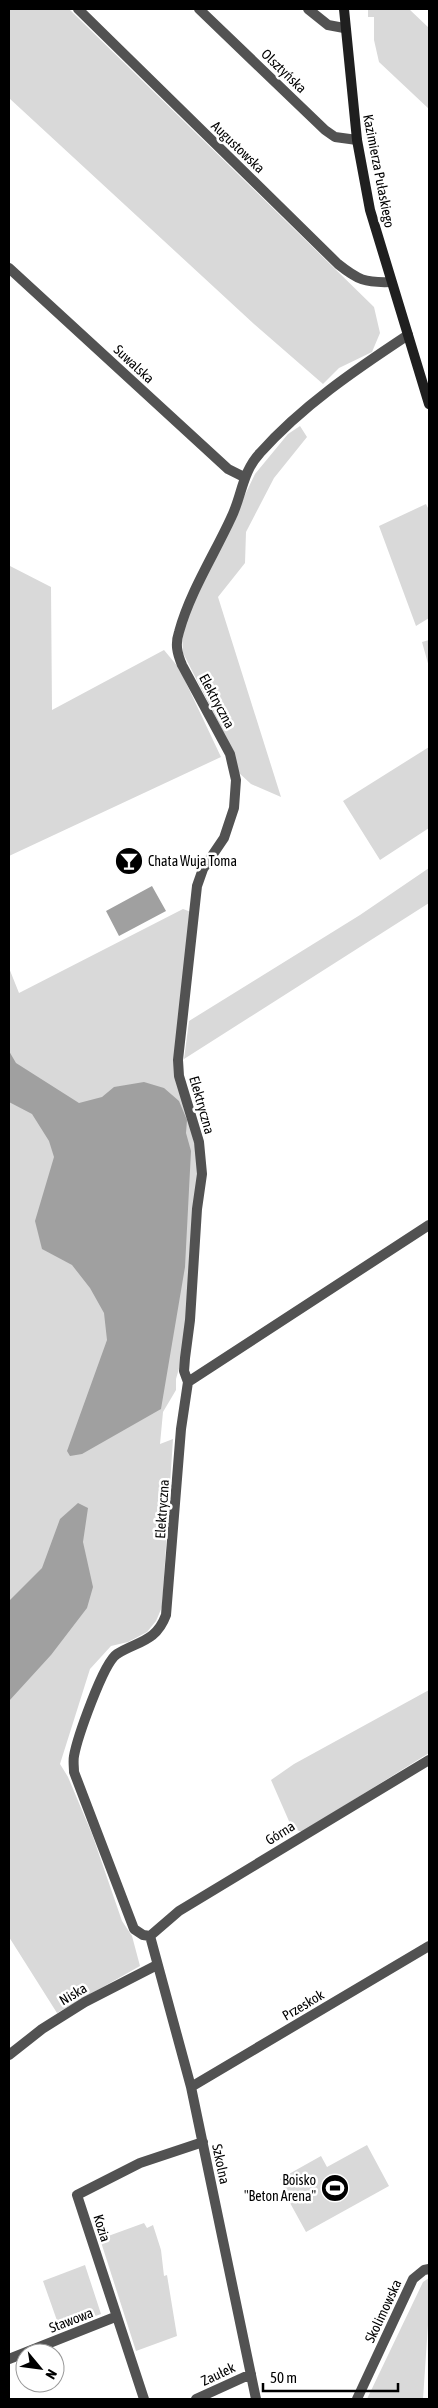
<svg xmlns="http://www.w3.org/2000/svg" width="438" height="2408" font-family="'Asap Condensed',sans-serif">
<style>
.green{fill:#d9d9d9}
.water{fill:#a0a0a0}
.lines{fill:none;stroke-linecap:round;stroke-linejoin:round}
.minor{stroke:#525252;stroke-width:10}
.secondary{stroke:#1f1f1f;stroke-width:10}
.labels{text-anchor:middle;stroke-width:5;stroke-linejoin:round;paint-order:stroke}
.street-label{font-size:14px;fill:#000;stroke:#fff}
.poi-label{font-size:14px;fill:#000;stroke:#fff;text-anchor:start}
</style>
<rect width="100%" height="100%" fill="#fff"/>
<path class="green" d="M9,9H69L374,307L380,333L372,352L339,368L323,384L254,324L9,98Z
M368,9H409L429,28V109L379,62L374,40V17H368Z
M300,426L307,437L274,478L246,532L245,563L218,597L281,797L251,784L238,772L234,753L183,653L182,634L192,605L255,474L288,434Z
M426,504L429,510V618L416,626L379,526Z
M9,563L10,566L51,587L52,710L164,650L179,668L221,757L9,856Z
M429,640V667L422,642Z
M429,747V828L380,860L343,801Z
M429,868V903L184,1059L189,1021L360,915Z
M183,909L191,912L175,1065L200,1167L182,1358L176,1379V1390L163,1412L160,1444L173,1439L162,1607L156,1621L147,1632L128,1642L111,1646L90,1669L60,1764L68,1777L92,1834L122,1921L132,1936L140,1966L57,2013L9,1937V968L19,993Z
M429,1690V1753L302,1832L292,1828L271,1780L294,1764Z
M367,2145L389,2186L306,2232L284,2192L286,2190L280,2179L321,2156L327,2167Z
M144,2223L147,2228L153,2225L161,2250L164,2276L167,2275L177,2336L136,2351L100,2239Z
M85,2265L101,2314L60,2329L43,2281Z
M429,2278V2310L423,2399H367L423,2282Z"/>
<path class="water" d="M152,886L166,911L119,936L106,911Z
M9,1051L16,1063L79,1103L102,1097L114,1087L144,1082L164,1088L179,1101L187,1120L186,1133L191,1151L185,1267L161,1409L82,1454L70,1456L67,1451L107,1340L104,1313L90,1288L72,1265L42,1249L35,1221L54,1157L49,1141L32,1114L9,1102Z
M78,1503L88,1508L83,1542L93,1587L87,1608L51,1655L9,1701V1601L42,1568L60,1519Z"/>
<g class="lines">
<path class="minor" d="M78,9L338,264C358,280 365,283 391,282
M199,9L325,130L335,137L357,140
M308,9L328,25L344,28
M9,268L228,469L244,477
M188,1382L429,1225
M150,1936L143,1935L134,1929L74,1772C74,1767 73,1761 74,1756C77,1739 103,1663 117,1654C138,1641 156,1642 166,1615L181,1429L188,1382L184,1371L185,1358L190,1320L197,1209L202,1174L199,1142L179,1076L178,1060L197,886L203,869L224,838L234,808L236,780L230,754L182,665C177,653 175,644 179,632C190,592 214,555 231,518C242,496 242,472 260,453C302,406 355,370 408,335
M150,1936L191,2087L256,2399
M150,1936L179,1911L429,1760
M9,2055L42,2029L85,2002L157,1965
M191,2087L429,1946
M9,2359L115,2317
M144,2399L77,2195L140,2163L203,2142
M196,2399L251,2374
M357,2399L413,2279L424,2270L429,2269"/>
<path class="secondary" d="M344,9L357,140L370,210L429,404"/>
</g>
<defs>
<symbol id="bar-disc" viewBox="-11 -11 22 22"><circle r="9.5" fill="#000" stroke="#fff"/><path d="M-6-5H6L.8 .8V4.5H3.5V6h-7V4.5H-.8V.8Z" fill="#fff"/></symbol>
<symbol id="stadium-disc" viewBox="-11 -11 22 22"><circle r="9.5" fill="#000" stroke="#fff"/><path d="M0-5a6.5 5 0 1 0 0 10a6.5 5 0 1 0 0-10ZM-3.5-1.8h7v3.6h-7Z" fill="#fff"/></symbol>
</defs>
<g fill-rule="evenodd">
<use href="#bar-disc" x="113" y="845" width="32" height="32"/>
<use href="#stadium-disc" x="319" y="2172" width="32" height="32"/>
</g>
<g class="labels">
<g class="street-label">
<text transform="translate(284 71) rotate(44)" y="5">Olsztyńska</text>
<text transform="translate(238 147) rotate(44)" y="5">Augustowska</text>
<text transform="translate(379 171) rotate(79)" y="5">Kazimierza Pułaskiego</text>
<text transform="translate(134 364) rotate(43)" y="5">Suwalska</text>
<text transform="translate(217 701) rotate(62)" y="5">Elektryczna</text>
<text transform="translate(202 1105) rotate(74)" y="5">Elektryczna</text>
<text transform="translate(162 1509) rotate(-86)" y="5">Elektryczna</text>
<text transform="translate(280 1833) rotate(-32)" y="5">Górna</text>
<text transform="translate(73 1994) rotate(-31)" y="5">Niska</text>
<text transform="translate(303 2005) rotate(-31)" y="5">Przeskok</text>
<text transform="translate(221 2164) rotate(78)" y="5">Szkolna</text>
<text transform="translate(102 2228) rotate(73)" y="5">Kozia</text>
<text transform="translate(383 2311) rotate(-65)" y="5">Skolimowska</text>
<text transform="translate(71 2320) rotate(-21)" y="5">Stawowa</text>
<text transform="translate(218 2374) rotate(-25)" y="5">Zaułek</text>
</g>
<g class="poi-label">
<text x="148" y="866">Chata Wuja Toma</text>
<text x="316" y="2185" text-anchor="end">Boisko<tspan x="316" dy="16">"Beton Arena"</tspan></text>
</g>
</g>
<rect width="438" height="2408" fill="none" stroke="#000000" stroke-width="20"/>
<g transform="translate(40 2368) rotate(119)"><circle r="24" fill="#ffffff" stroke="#999999"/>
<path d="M0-4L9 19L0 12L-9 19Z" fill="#000000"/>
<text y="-8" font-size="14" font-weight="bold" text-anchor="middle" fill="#000000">N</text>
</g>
<path d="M263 2383v8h135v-8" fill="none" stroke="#000000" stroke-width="2.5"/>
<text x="270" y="2383" font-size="15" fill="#000000" stroke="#ffffff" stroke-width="4" paint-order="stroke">50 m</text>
</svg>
